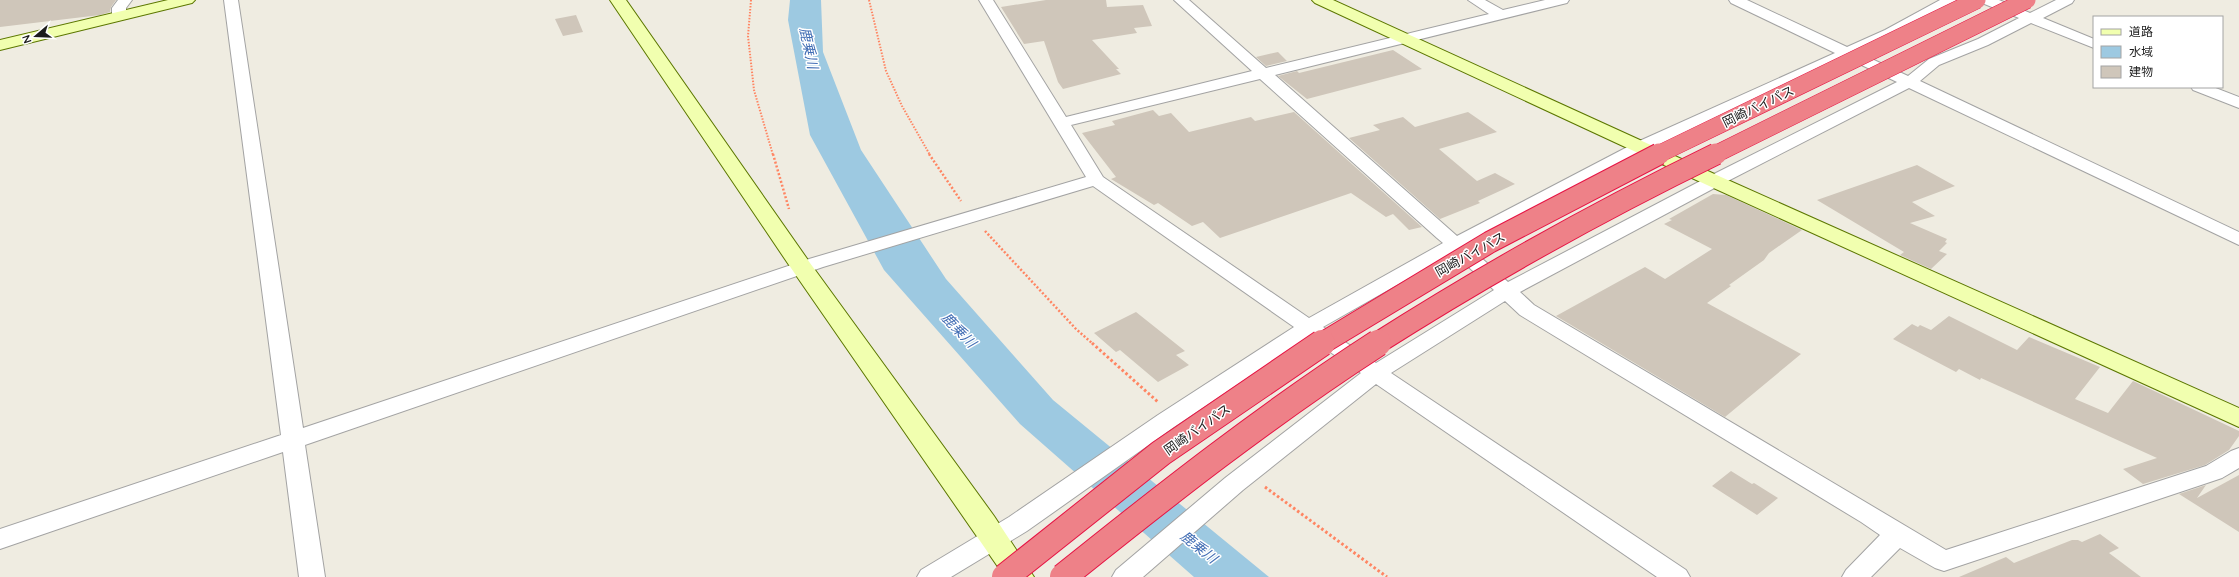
<svg xmlns="http://www.w3.org/2000/svg" width="2239" height="577" font-family="Quicksand,'Noto Sans JP',sans-serif">
<style>
.water{fill:#9dc9e1}
.building{fill:#cfc6ba}
.lines{fill:none;stroke-linecap:round;stroke-linejoin:round}
.street-casing{stroke:#a3a3a3;stroke-width:2}
.secondary-casing{stroke:#5c7700;stroke-width:2}
.path-far2{stroke:#ff8562;stroke-width:2;stroke-dasharray:1.5 1.5;stroke-linecap:butt}
.path-far1{stroke:#ff8562;stroke-width:2.5;stroke-dasharray:2 2;stroke-linecap:butt}
.path{stroke:#ff8562;stroke-width:3;stroke-dasharray:2.5 2.5;stroke-linecap:butt}
.street{fill:#fff;fill-rule:evenodd}
.secondary{fill:#f1ffaf;fill-rule:evenodd}
.highway-bridge-far2-casing{stroke:#e61444;stroke-width:18;stroke-linecap:butt}
.highway-bridge-far1-casing{stroke:#e61444;stroke-width:23;stroke-linecap:butt}
.highway-bridge-casing{stroke:#e61444;stroke-width:28;stroke-linecap:butt}
.highway-bridge-far2{stroke:#ee8188;stroke-width:17}
.highway-bridge-far1{stroke:#ee8188;stroke-width:21}
.highway-bridge{stroke:#ee8188;stroke-width:26}
.labels{text-anchor:middle;stroke-width:3;stroke-linejoin:round;paint-order:stroke}
.street-label{font-size:13px;fill:#1c1c1c;stroke:#fff}
.water-label{font-size:14px;font-style:italic;fill:#416db4;stroke:#fff}
</style>
<rect width="100%" height="100%" fill="#efece1"/>
<path class="water" d="M790,0H821L823,52L861,150L946,279L1053,400L1269,577H1194L1020,424L884,270L810,135L788,20Z"/>
<path class="building" d="M0,0H116L111,7L110,12L100,15L0,27Z
M1046,0H1106L1107,7L1143,5L1152,26L1134,28L1137,33L1092,40L1119,69H1116L1121,74L1063,89L1058,82L1044,41L1024,44L1001,7Z
M576,15L583,32L563,36L555,19Z
M1393,50L1422,69L1307,99L1278,76L1297,71L1299,73Z
M1278,52L1287,61L1266,66L1256,57Z
M1153,110L1159,116L1171,113L1189,132L1251,117L1255,121L1294,112L1422,227L1409,230L1393,214L1386,217L1351,193L1220,238L1203,222L1192,226L1158,203L1154,205L1111,179L1116,177L1082,133L1115,125L1112,121Z
M1468,112L1497,132L1439,149L1477,181L1495,173L1515,184L1478,201L1480,203L1440,219L1349,138L1380,130L1373,125L1403,117L1415,127Z
M1917,165L1955,186L1912,202L1935,216L1910,223L1947,239L1945,242L1947,243L1939,251L1947,254L1931,269L1900,255L1904,252L1817,200Z
M1713,194L1726,195L1802,230L1769,253L1764,260L1729,285L1731,286L1707,303L1801,354L1725,417L1556,316L1645,267L1665,279L1712,249L1664,224L1672,220L1669,219Z
M1136,312L1185,351L1176,355L1189,365L1158,382L1120,350L1116,352L1094,333Z
M1949,316L2017,350L2029,337L2100,367L2075,399L2108,413L2133,381L2239,431V436L2229,450L2205,465L2143,484L2123,469L2157,458L1981,378L1980,380L1959,369L1956,372L1893,339L1912,324L1918,327L1920,325L1931,330Z
M1731,471L1752,484L1754,483L1778,498L1757,515L1712,486Z
M2239,475V532L2179,494L2206,485L2197,498Z
M2100,534L2119,548L2109,553L2141,577H1959L2006,557L2014,563L2072,540H2078L2082,542Z"/>
<g class="lines">
<defs>
<path id="street" d="M118,0H132L126,8V16L119,20L112,16V8Z
M224,0H238L303,428L809,259L1086,177L979,0H993L1066,117L1252,71L1174,0H1189L1266,68L1489,14L1468,0H1485L1503,10L1545,0H1569L1567,3L1275,75L1457,236L1635,143L1835,53L1731,3L1729,0H1747L1847,47L1885,30L1940,0H1957L1895,36L1859,53L1908,76L1929,59L1978,39L2019,18L1982,3L1980,0H1999L2030,13L2056,0H2074L2072,3L2043,18L2094,39V48L2031,23L1988,45L1939,65L1920,81L2239,232V245L1909,88L1720,185L1520,292L1534,305L1946,550L2206,466L2231,451L2239,448V468L2222,478L1944,571L1935,568L1900,548L1871,577H1842L1846,570L1880,535L1861,522L1520,315L1505,301L1391,373L1686,570L1690,577H1657L1376,384L1243,490L1143,577H1112L1116,570L1225,478L1361,373L1308,337L1174,427L1027,531L951,577H917L921,570L1009,517L1158,415L1294,327L1093,186L823,267L305,445L325,577H299L283,452L0,549V529L281,435ZM1847,58L1897,82L1708,177L1508,282L1467,245L1647,151ZM1260,79L1437,238L1443,243L1309,318L1103,177L1071,125ZM1453,253L1494,290L1376,363L1323,327Z
M2191,87H2213L2239,97V108L2193,90Z"/>
<path id="secondary" d="M168,0H195L192,3L0,50V40Z
M610,0H626L810,263L994,516L1034,577H1005L791,268Z
M1312,0H1333L1721,177L2239,408V427L1707,185L1315,3Z"/>
</defs>
<use href="#street" class="street-casing"/>
<use href="#secondary" class="secondary-casing"/>
<path class="path-far2" d="M751,0L748,36L754,90L773,155
M869,0L886,71L902,106L930,155"/>
<path class="path-far1" d="M773,154L789,209
M929,154L961,201
M985,231L1076,329L1093,344"/>
<path class="path" d="M1092,343L1158,402
M1265,487L1387,577"/>
<use href="#street" class="street"/>
<use href="#secondary" class="secondary"/>
<defs>
<path id="highway-bridge-far2" d="M1657,155L1977,0
M1714,155L2027,0"/>
<path id="highway-bridge-far1" d="M1321,344L1490,242L1659,154
M1376,344C1486,274 1599,211 1716,154"/>
<path id="highway-bridge" d="M1005,577L1161,453L1322,343
M1063,577C1165,495 1268,414 1378,343"/>
</defs>
<use href="#highway-bridge-far2" class="highway-bridge-far2-casing"/>
<use href="#highway-bridge-far1" class="highway-bridge-far1-casing"/>
<use href="#highway-bridge" class="highway-bridge-casing"/>
<use href="#highway-bridge-far2" class="highway-bridge-far2"/>
<use href="#highway-bridge-far1" class="highway-bridge-far1"/>
<use href="#highway-bridge" class="highway-bridge"/>
</g>
<g class="labels">
<g class="street-label">
<text transform="translate(1758 106) rotate(-26)" y="5">岡崎バイパス</text>
<text transform="translate(1470 254) rotate(-29)" y="5">岡崎バイパス</text>
<text transform="translate(1197 429) rotate(-35)" y="5">岡崎バイパス</text>
</g>
<g class="water-label">
<text transform="translate(809 48) rotate(78)" y="5">鹿乗川</text>
<text transform="translate(959 330) rotate(46)" y="5">鹿乗川</text>
<text transform="translate(1199 547) rotate(39)" y="5">鹿乗川</text>
</g>
</g>
<rect x="2093" y="16" width="130" height="72" fill="#ffffff" stroke="#a4a4a4"/>
<rect x="2101" y="29" width="20" height="6" fill="#f1ffaf" stroke="#a4a4a4"/>
<text x="2129" y="36" font-size="12" fill="#1c1c1c">道路</text>
<rect x="2101" y="46" width="20" height="12" fill="#9dc9e1" stroke="#a4a4a4"/>
<text x="2129" y="56" font-size="12" fill="#1c1c1c">水域</text>
<rect x="2101" y="66" width="20" height="12" fill="#cfc6ba" stroke="#a4a4a4"/>
<text x="2129" y="76" font-size="12" fill="#1c1c1c">建物</text>
<g transform="translate(36 36) rotate(251)" stroke="#ffffff" stroke-width="3" paint-order="stroke">
<path d="M0-3L7 15L0 10L-7 15Z" fill="#1c1c1c"/>
<text y="-6" font-size="11" font-weight="bold" text-anchor="middle" fill="#1c1c1c">N</text>
</g>
</svg>
